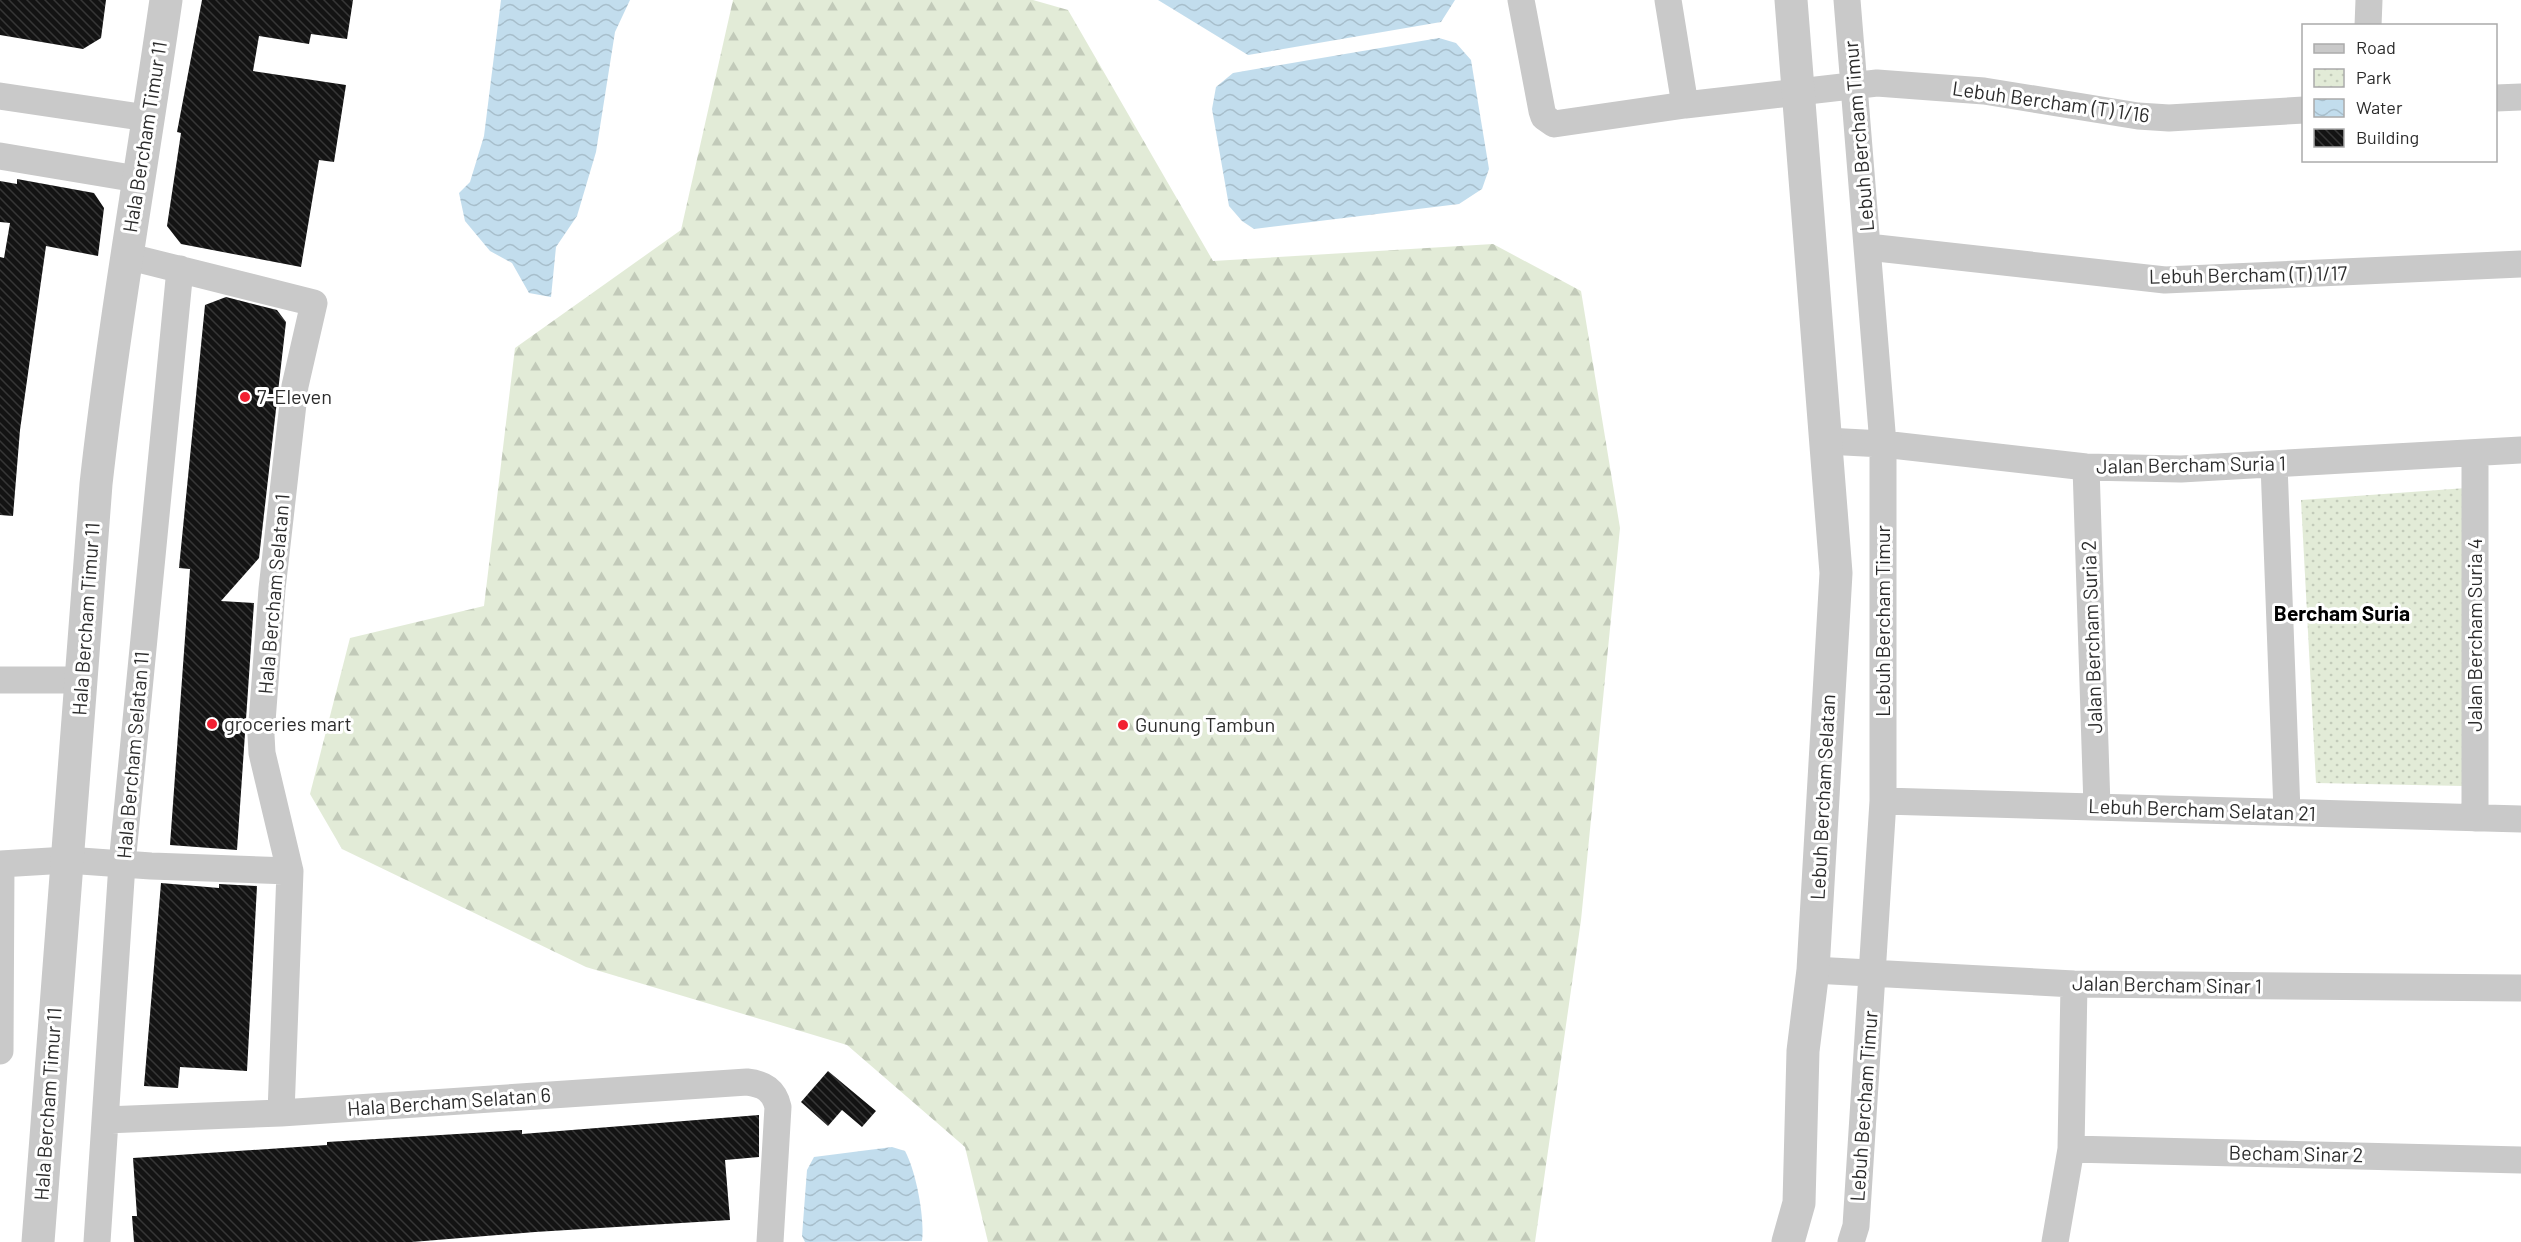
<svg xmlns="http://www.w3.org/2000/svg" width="2521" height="1242" font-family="Barlow,sans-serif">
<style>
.forest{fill:url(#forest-firs)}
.park{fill:url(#park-dots)}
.water{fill:url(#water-waves)}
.building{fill:url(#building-back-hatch)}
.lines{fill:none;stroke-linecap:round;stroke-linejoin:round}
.minor{stroke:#c9c9c9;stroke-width:27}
.tertiary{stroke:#c9c9c9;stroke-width:33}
.poi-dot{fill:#f21f31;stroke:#fff;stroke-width:2}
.labels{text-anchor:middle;stroke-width:6;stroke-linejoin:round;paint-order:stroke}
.street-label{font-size:20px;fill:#2c2c2c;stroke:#fff}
.poi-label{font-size:20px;fill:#2c2c2c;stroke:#fff;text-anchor:start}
.neighbourhood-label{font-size:21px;font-weight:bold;fill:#000;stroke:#fff}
</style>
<defs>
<pattern id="forest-firs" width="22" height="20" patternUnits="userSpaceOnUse" patternTransform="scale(1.5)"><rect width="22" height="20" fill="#e2ebd7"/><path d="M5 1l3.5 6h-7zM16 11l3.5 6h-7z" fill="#c2cab9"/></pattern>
<pattern id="park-dots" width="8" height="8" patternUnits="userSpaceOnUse" patternTransform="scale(1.5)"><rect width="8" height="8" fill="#e2ebd7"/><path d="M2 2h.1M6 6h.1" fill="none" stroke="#c2cab9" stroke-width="1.8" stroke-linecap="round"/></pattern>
<pattern id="water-waves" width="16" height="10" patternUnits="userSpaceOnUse" patternTransform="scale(1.5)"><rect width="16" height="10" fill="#c2dded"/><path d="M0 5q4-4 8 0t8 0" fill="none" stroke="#a7becb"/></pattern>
<pattern id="building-back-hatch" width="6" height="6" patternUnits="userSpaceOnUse" patternTransform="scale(1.5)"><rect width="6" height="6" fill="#131313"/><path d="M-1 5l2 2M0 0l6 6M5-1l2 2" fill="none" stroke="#363636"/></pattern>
</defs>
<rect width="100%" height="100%" fill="#fff"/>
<path class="forest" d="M733,0H1033L1068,10L1213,261L1493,244L1581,291L1620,528L1581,920L1535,1242H988L965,1147L847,1045L586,967L342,849L310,794L350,638L484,606L515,348L681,230Z"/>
<path class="park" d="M2466,488L2463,786L2316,783L2301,500Z"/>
<path class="water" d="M501,0H630L615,32L596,152L577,216L556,247L551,297L529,293L512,263L490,251L465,221L459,193L470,182L484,136Z
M1158,0H1455L1441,22L1248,55Z
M1439,38L1456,43L1471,60L1489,169L1482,189L1459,204L1254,229L1242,221L1229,206L1212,109L1216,87L1233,73Z
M892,1147L905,1151C916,1171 925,1218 922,1241L805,1242L802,1236L807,1170L814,1157Z"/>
<path class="building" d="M0,0H106L101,38L83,49L0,35Z
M202,0H353L347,39L311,34L309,44L259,36L253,71L346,85L334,162L319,160L301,267L181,244L167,226L181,133L177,132Z
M17,179L94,193L104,208L98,256L46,246L20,430L13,516L0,515V257L4,258L10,223L0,222V181L17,184Z
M226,297L277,310L286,322L259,558L221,601L254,603L237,850L170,845L190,569L179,568L205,305Z
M161,883L219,888V884L257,886L247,1071L180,1067L178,1088L144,1086Z
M828,1071L876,1111L862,1127L842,1110L828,1126L801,1102Z
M759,1115V1157L725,1160L730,1220L535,1232L412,1242H134L132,1216H137L133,1158L327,1145V1142L522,1130V1134Z"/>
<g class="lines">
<path class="minor" d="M1521,0L1542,111L1544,117L1554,124L1685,105L1877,83L1984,91L2138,116L2169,118L2304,110
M1668,0L1685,105
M1847,0L1883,444V801L1856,1226L1851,1242
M2368,26L2369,0
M0,96L147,118
M2496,98L2521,97
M0,156L137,179
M1868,247L2165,280L2521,264
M126,256L314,303L295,386L272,589L261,735L262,753L290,871L281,1113
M1826,441L1883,444L2086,467L2181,469L2521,450
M2475,453V818
M2274,464L2287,812
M2086,467L2097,807
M0,680H83
M1883,801L2521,819
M0,864L67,860L151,866L290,871
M1813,970L2074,984L2521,988
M0,1051L1,864
M105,1120L281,1113L747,1082C764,1084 774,1090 778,1107L770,1242
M2071,1149L2521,1160
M97,1242L122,864L180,269
M2055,1242L2071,1149L2074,984"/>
<path class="tertiary" d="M38,1242L96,484C114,322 143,161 166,0
M1788,1242L1799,1203L1803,1051L1813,970L1836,573L1791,0"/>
</g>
<g class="poi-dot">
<circle cx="245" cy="397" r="6"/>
<circle cx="212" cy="724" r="6"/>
<circle cx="1123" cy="725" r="6"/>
</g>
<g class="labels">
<g class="street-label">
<text transform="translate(2051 102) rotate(8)" y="7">Lebuh Bercham (T) 1/16</text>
<text transform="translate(1859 136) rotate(-95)" y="7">Lebuh Bercham Timur</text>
<text transform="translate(145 137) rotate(-81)" y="7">Hala Bercham Timur 11</text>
<text transform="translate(2248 275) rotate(-1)" y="7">Lebuh Bercham (T) 1/17</text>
<text transform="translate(2191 465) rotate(-1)" y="7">Jalan Bercham Suria 1</text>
<text transform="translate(274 594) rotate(-85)" y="7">Hala Bercham Selatan 1</text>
<text transform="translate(86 619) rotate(-86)" y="7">Hala Bercham Timur 11</text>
<text transform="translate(1883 621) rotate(-90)" y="7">Lebuh Bercham Timur</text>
<text transform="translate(2475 635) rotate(-90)" y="7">Jalan Bercham Suria 4</text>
<text transform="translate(2092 637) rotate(-92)" y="7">Jalan Bercham Suria 2</text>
<text transform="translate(133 755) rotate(-85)" y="7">Hala Bercham Selatan 11</text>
<text transform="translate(1823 797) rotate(-87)" y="7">Lebuh Bercham Selatan</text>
<text transform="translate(2202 810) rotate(2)" y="7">Lebuh Bercham Selatan 21</text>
<text transform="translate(2167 985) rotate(1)" y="7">Jalan Bercham Sinar 1</text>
<text transform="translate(449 1102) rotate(-4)" y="7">Hala Bercham Selatan 6</text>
<text transform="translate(48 1104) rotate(-86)" y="7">Hala Bercham Timur 11</text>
<text transform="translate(1864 1106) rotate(-86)" y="7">Lebuh Bercham Timur</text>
<text transform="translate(2296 1154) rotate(1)" y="7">Becham Sinar 2</text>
</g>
<g class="poi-label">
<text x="257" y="404">7-Eleven</text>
<text x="224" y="731">groceries mart</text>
<text x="1135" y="732">Gunung Tambun</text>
</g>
<g class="neighbourhood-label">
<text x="2342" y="621">Bercham Suria</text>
</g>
</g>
<rect x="2302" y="24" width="195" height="138" fill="#ffffff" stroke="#ababab" stroke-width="1.5"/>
<rect x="2314" y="44" width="30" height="9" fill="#c9c9c9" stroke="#ababab" stroke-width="1.5"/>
<text x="2356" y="54" font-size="18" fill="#2c2c2c">Road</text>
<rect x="2314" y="69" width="30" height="18" fill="url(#park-dots)" stroke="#ababab" stroke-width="1.5"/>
<text x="2356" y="84" font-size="18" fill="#2c2c2c">Park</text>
<rect x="2314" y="99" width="30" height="18" fill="url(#water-waves)" stroke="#ababab" stroke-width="1.5"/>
<text x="2356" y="114" font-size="18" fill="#2c2c2c">Water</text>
<rect x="2314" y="129" width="30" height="18" fill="url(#building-back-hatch)" stroke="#ababab" stroke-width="1.5"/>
<text x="2356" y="144" font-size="18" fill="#2c2c2c">Building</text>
</svg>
